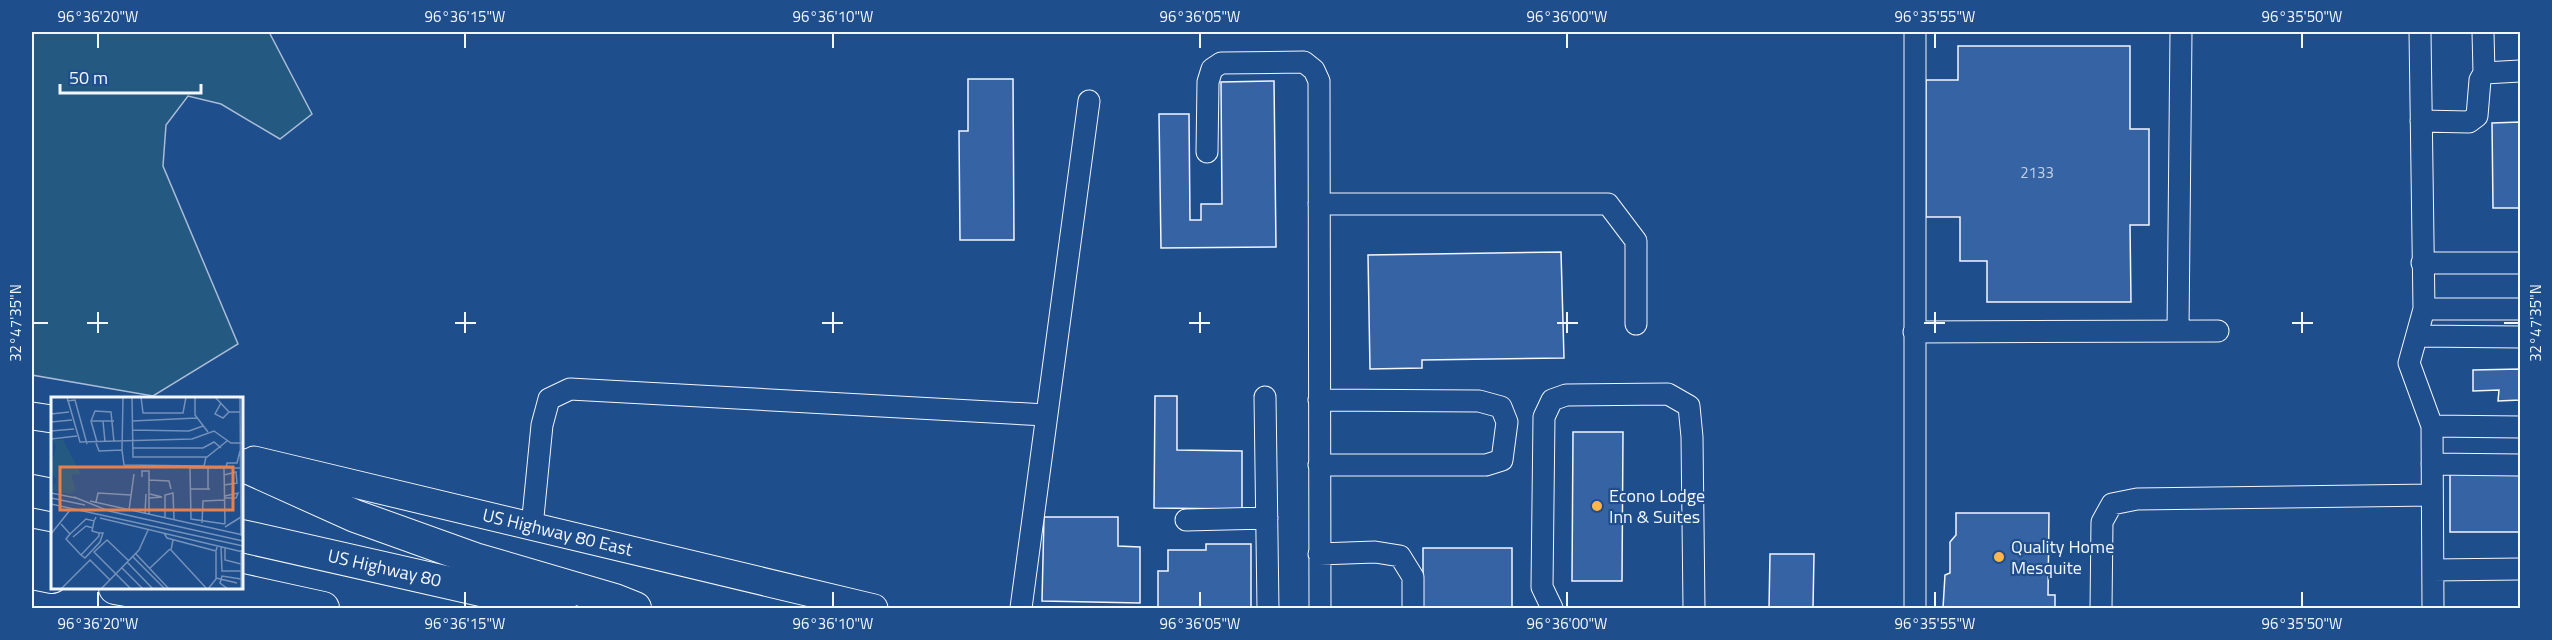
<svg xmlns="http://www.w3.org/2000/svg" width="2552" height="640" font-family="'Titillium Web',sans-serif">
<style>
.green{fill:#245a82;stroke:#a8bbd7;stroke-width:1.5}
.building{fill:#3563a3;stroke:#f2f6ff;stroke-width:1.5}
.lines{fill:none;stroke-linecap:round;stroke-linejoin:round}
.minor-casing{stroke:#f2f6ff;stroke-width:23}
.major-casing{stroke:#f2f6ff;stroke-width:29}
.highway-casing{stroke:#f2f6ff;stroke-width:34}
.minor{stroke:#1f4e8c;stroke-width:21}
.major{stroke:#1f4e8c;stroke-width:27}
.highway{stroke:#1f4e8c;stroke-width:32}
.ticks{fill:none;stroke:#f2f6ff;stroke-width:2}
.poi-dot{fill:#ffb74d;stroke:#1f4e8c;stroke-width:2}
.labels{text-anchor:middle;stroke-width:4.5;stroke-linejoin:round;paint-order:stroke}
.number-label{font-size:15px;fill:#c3d1e8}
.poi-label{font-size:18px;fill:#f2f6ff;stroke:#1f4e8c;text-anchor:start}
.street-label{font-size:18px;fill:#f2f6ff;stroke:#1f4e8c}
.inset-road{fill:none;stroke:#7391ba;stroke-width:1.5}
.view{fill:#ea8049;fill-opacity:0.15;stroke:#ea8049;stroke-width:3}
.inset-edge{fill:none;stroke:#f2f6ff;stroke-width:3}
.neatline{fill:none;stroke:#f2f6ff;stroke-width:2}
.ticks-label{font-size:15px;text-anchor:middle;fill:#f2f6ff}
</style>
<rect width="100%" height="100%" fill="#1f4e8c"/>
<path class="green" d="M32,32H269L312,114L280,139L221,104L188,96L166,125L163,166L238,344L153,396L32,375Z"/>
<path class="building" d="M1958,46H2130V129H2149V225H2130L2131,302H1987V261H1960V217H1926V80H1958Z
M968,79H1013L1014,240H960L959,131H968Z
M1274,81L1276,247L1161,248L1159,114H1189L1190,220H1201V204H1222L1221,82Z
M2520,122V208H2493L2492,123Z
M1561,252L1564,358L1422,360V368L1370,369L1368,255Z
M2520,369V400L2498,401L2499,390L2473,391V370Z
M1155,396H1177V450L1242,451V509L1154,508Z
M1573,432H1623L1622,581H1572Z
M2450,472H2520V532H2450Z
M1956,513H2049L2048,595H2055V608H1943L1945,575L1950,573V542L1956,535Z
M1044,517H1118V546L1140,547V603L1042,601Z
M1206,544H1251V608H1158V571H1168V550H1206Z
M1423,548H1512V608H1423Z
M1770,554H1814L1813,608H1769Z"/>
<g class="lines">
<defs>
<path id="minor" d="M2420,32L2424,309L2409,363L2432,426L2433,608
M2483,32L2484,73
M2421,121L2469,122L2477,116L2480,80L2484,73L2520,71
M1207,152L1208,82L1212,69L1221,63L1304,62L1314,70L1319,81L1320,608
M1319,204H1608L1636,241V324
M2422,263H2520
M2424,309H2520
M2178,331L2181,32
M1914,332L2218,331
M2417,336L2520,337
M1265,397L1268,608
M1319,400L1479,401L1501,407L1507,422L1502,460L1486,465H1319
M2432,426L2520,427
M2432,464L2520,465
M1186,520L1267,518
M532,527L542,425L549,399L570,389L1046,415
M1319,554L1375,552L1400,556L1413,577V608
M2433,570L2520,569
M1021,608L1089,101
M1552,608L1542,587L1544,417L1552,400L1566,395L1668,394L1689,406L1692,437L1694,608
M1915,608V32
M2101,608L2102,522L2112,504L2137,499L2432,495"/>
<g id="major">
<path d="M32,416L52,419"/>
<path id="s1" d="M254,460L874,608"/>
</g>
<g id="highway">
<path d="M242,465L355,516L475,559L615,600L635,608"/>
<path d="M32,491L52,495"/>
<path id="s2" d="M242,536L560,608"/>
<path d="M32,545L52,549"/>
<path d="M32,573L52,577"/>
<path d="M115,588L227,608"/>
<path d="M232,588L323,608"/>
</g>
</defs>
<use href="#minor" class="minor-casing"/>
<use href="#major" class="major-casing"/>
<use href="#highway" class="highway-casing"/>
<use href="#minor" class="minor"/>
<use href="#major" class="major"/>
<use href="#highway" class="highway"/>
</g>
<path class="ticks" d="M98,33V48M465,33V48M833,33V48M1200,33V48M1567,33V48M1935,33V48M2302,33V48M98,312V333M465,312V333M833,312V333M1200,312V333M1567,312V333M1935,312V333M2302,312V333M33,323H48M87,323H108M455,323H476M822,323H843M1189,323H1210M1557,323H1578M1924,323H1945M2292,323H2313M2504,323H2519M98,592V607M465,592V607M833,592V607M1200,592V607M1567,592V607M1935,592V607M2302,592V607"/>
<g class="poi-dot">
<circle cx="1597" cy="506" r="6"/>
<circle cx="1999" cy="557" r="6"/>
</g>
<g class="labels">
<g class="number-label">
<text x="2037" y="178">2133</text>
</g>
<g class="poi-label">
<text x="1609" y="502">Econo Lodge<tspan x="1609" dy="21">Inn &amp; Suites</tspan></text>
<text x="2011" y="553">Quality Home<tspan x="2011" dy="21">Mesquite</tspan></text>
</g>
<g class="street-label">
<text dy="6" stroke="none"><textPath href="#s1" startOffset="312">US Highway 80 East</textPath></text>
<text dy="6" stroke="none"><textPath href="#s2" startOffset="146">US Highway 80</textPath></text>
</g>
</g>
<g transform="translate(51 397)">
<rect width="192" height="192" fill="#1f4e8c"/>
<path d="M2,43H12L30,77L20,78L25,93L19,97L0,93L6,83L0,76V61L3,60L5,49Z" fill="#245a82"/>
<path class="inset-road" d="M16,0L29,45L141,42L163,34L180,46H192M81,0L82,60H156L176,44M90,0L92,16H132L135,0M144,0V18L157,35M164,0L178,15H189M189,0L190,139M16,4L24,3L36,47M170,6L164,17L172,21L178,15M0,17L18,15M41,24H63M52,24L54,45M81,24L146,21M0,25L21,23M81,33L138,34L152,29M0,34L23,32M0,42L26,39M46,45L40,24L44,14L60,15L63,45M45,46L48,54L71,53L72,0M81,51H152L163,45L170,51M71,53L73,68L153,69L155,60M173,71L174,127M175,71L176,66H186L189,54M173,78L185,75L186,86L173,88M91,80V74H98V117M98,83L118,84L120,92M139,92H159M157,92V71M0,96L25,101M174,99L187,96L185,101H174M23,100L58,114L192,144M0,101L34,108M98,101L111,100L99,97M39,104L192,138M45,105L47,96L80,98M0,107L192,149M78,113L83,77M94,116L95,97M49,121L192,155M114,121V98L122,96L123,122M151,126L152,104L174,103M10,127L19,137L35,122L43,124L45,120M174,127L140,122L139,71H189M174,130L190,120M113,136L116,141L165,154L166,150M0,137L19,113M19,137L15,142L30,158L48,139V136L41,134L43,124M22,140L35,129L42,131M122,143L120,153L156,192M170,150L171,174H190M174,151V163L190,167M190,153V192M85,157L118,192M30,158L34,161L49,145L52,136H48M82,160L114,192M78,164L56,143L43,155L80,192M76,165L102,192M71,171L92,192M99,171L119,152M165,181L186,186M10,192L39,163L59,183M50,192L88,153L97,133M157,192L165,182V155M177,192L169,186L171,179L190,182"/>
<path class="view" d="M9,70H182V113H9Z"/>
<rect width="192" height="192" class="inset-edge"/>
</g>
<rect width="2552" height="640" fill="none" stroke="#1f4e8c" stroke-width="66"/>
<path d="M60 84v9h141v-9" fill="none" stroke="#f2f6ff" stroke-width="3"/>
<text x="69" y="84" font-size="18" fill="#f2f6ff" stroke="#1f4e8c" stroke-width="4.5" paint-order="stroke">50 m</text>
<rect x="33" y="33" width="2486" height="574" class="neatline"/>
<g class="ticks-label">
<text x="98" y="22">96°36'20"W</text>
<text x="465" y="22">96°36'15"W</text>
<text x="833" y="22">96°36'10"W</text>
<text x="1200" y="22">96°36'05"W</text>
<text x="1567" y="22">96°36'00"W</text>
<text x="1935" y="22">96°35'55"W</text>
<text x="2302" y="22">96°35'50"W</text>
<text transform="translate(16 323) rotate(-90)" y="5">32°47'35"N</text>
<text transform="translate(2536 323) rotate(-90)" y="5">32°47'35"N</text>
<text x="98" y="629">96°36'20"W</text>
<text x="465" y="629">96°36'15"W</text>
<text x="833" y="629">96°36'10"W</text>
<text x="1200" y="629">96°36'05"W</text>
<text x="1567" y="629">96°36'00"W</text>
<text x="1935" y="629">96°35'55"W</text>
<text x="2302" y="629">96°35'50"W</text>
</g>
</svg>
